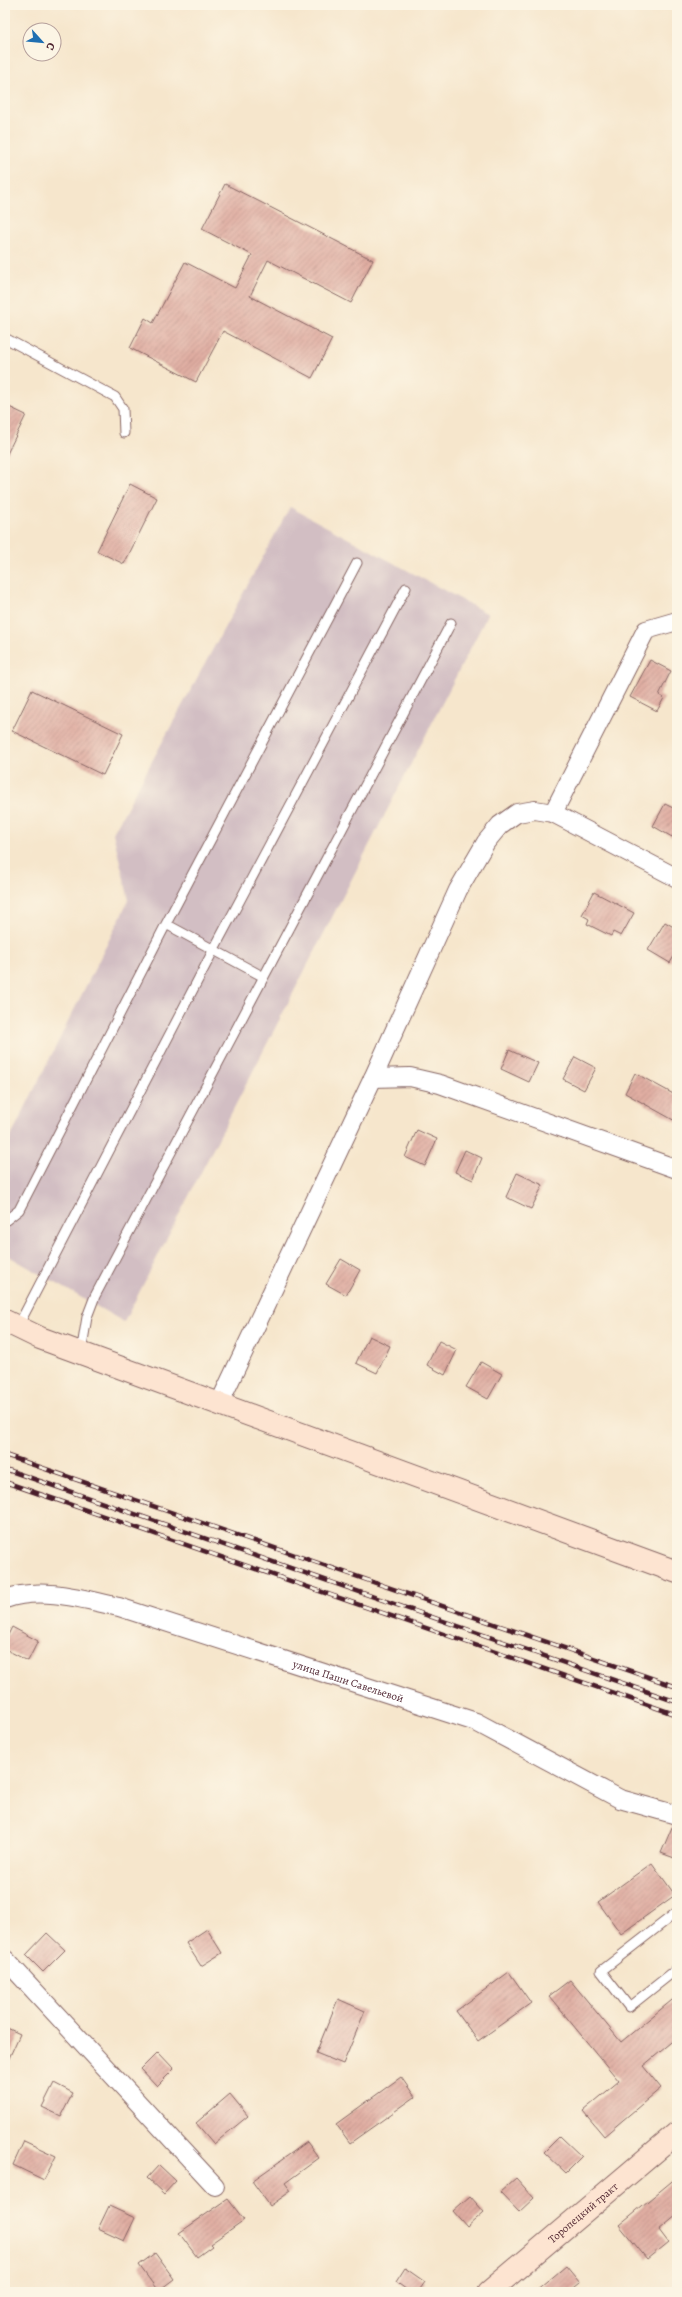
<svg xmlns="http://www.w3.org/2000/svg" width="682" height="2297" font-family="Alegreya,serif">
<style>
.industrial{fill:#d2bec3}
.building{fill:url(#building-hatch)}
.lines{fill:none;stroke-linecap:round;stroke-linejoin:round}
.lane-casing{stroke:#866563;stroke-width:11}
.street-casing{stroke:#866563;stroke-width:20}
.secondary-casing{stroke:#866563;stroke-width:24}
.lane{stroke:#fff;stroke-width:9}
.street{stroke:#fff;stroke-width:18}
.secondary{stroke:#fde4d1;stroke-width:22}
.rail-casing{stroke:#4a1f2b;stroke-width:4.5}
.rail{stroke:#fcf5e5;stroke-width:3;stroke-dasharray:9;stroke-linecap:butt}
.labels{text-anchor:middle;stroke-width:3.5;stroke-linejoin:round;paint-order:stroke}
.street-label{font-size:11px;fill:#4a1f2b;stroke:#fcf5e5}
</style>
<defs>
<pattern id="building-hatch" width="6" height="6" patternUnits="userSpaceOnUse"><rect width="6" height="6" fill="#e0ada2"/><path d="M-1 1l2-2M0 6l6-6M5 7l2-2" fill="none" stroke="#b88c84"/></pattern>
</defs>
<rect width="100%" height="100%" fill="#fcf5e5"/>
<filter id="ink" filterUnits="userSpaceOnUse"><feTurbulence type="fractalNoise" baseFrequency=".025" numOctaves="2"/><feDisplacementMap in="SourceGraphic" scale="8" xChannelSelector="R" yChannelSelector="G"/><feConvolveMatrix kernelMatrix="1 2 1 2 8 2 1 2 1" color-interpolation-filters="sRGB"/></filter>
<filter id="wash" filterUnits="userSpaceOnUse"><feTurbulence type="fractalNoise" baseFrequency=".012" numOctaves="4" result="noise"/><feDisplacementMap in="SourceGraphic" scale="16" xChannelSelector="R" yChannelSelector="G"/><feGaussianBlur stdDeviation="0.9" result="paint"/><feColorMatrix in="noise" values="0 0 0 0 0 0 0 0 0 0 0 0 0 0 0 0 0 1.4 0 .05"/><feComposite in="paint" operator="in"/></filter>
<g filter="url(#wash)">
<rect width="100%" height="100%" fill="#f6e6cc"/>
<path class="industrial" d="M290,507L488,614L124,1322L5,1254V1148L129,900L113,833Z"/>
<g id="blocks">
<path class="building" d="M225,184L373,260L351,303L268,260L250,296L332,339L312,378L223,331L196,382L130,348L145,318L153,323L185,262L235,288L252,255L202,229Z
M5,405L26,415L5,458Z
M130,484L157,498L124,564L97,551Z
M650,660L671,671L659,695L664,698L657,711L630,697Z
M32,690L123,734L103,775L12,731Z
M665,804L677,810V828L672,837L653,826Z
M594,892L634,913L621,936L613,932L611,936L587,924L589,919L582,915Z
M665,922L677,929V951L670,963L648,950Z
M509,1050L538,1063L529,1082L501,1069Z
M575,1057L596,1068L584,1090L563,1079Z
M635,1073L677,1096V1122L625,1093Z
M417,1130L437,1139L425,1166L405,1157Z
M465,1150L482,1158L473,1180L455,1172Z
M517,1173L543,1185L531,1209L506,1197Z
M341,1259L360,1270L346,1295L326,1284Z
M369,1336L390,1346L377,1373L356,1363Z
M439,1341L457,1350L445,1375L427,1365Z
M481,1362L502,1374L488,1399L466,1387Z
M12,1627L38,1641L28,1661L5,1649V1641Z
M673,1825H677V1859L661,1853Z
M652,1863L675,1895L621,1934L598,1902Z
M207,1929L222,1953L201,1966L186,1943Z
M47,1933L65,1950L43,1972L26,1955Z
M509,1972L531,2003L478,2041L456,2011Z
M570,1980L621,2042L677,1996V2038L643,2066L661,2088L604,2136L583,2111L619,2081L549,1996Z
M338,1999L365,2011L343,2064L316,2053Z
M5,2027L20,2034L5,2067Z
M158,2052L174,2069L157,2086L141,2069Z
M401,2077L415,2097L350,2143L336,2124Z
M54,2083L73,2093L61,2116L42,2107Z
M230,2094L248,2116L214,2144L196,2123Z
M560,2136L582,2157L566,2173L544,2152Z
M24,2141L56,2156L44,2180L13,2165Z
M307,2142L319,2158L285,2183L291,2191L270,2206L252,2181Z
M159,2165L176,2181L164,2194L147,2178Z
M677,2177V2215L659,2230L668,2242L647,2259L619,2225Z
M516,2178L534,2198L519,2212L500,2192Z
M470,2196L484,2212L467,2227L453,2211Z
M228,2199L244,2220L210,2244L212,2246L197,2257L179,2233Z
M109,2206L135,2218L124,2241L98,2229Z
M155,2253L174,2279L158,2291L139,2265Z
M566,2266L580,2283L569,2292H535Z
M405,2268L425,2282L418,2292H410L396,2282Z"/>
</g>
</g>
<g filter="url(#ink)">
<use href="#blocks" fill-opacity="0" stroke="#866563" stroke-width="1"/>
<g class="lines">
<defs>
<path id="lane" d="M5,338L115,397L123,409L124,433
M166,924L262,976
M5,1221L19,1210L166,924L357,563
M17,1328L214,949L406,588
M81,1353L87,1317L95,1296L451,623
M677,1912L601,1971L629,2007L677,1969"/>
<g id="street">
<path d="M553,813L646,630L677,621"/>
<path d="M373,1078L410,1077L440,1084L677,1169"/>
<path d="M219,1404L373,1078L458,890L486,842L500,825L517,813L535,810L553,813L677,878"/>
<path id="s1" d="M5,1599C41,1586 83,1599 119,1607L476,1722L620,1799L677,1815"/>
<path d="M5,1959L215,2186"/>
</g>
<g id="secondary">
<path d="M5,1321L40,1338L677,1572"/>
<path id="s2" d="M489,2292L677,2133"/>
</g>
</defs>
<use href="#lane" class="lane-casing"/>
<use href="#street" class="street-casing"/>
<use href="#secondary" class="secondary-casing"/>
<use href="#lane" class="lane"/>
<use href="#street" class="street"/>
<use href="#secondary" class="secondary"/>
<defs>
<path id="rail" d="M5,1455L677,1687
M5,1469L677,1702
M5,1482L677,1715"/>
</defs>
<use href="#rail" class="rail-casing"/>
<use href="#rail" class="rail"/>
</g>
</g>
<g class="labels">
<g class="street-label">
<text dy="4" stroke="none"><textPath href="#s1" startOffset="357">улица Паши Савельевой</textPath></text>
<text dy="4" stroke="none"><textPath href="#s2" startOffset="123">Торопецкий тракт</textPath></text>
</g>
</g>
<rect width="682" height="2297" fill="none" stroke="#fcf5e5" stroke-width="20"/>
<g transform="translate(42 42) rotate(117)"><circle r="19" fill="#fcf5e5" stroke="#b59f9b"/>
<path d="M0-3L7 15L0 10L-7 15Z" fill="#1f6fb2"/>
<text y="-6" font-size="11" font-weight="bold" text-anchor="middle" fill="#4a1f2b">С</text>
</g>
</svg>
